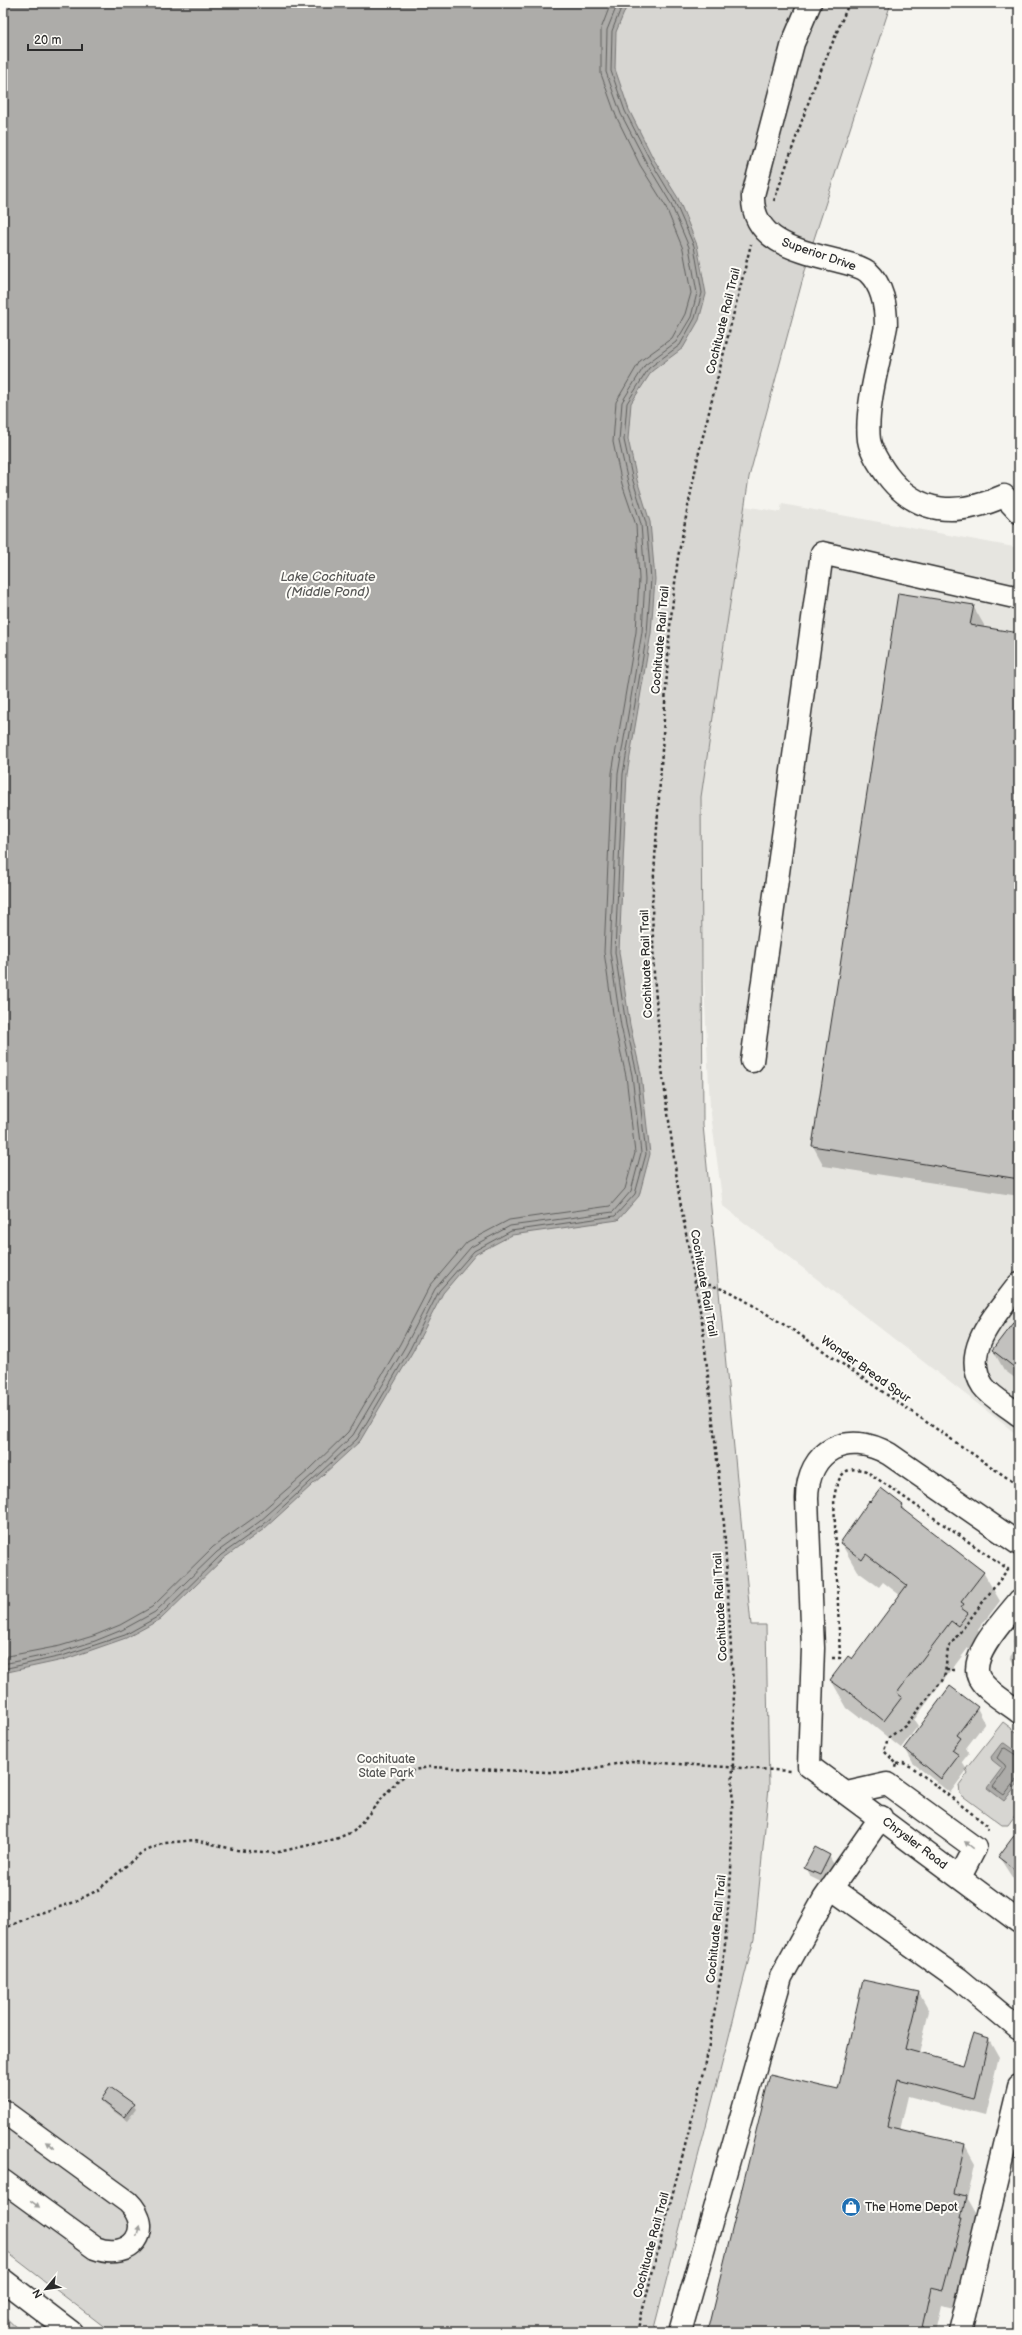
<svg xmlns="http://www.w3.org/2000/svg" width="1022" height="2335" font-family="'Balsamiq Sans',sans-serif">
<style>
.built{fill:#e6e5e0}
.green{fill:#d7d6d2;stroke:#81807e}
.water{fill:#adaca9;stroke:#797877}
.shadow{fill:#0003}
.lines{fill:none;stroke-linecap:round;stroke-linejoin:round}
.shore{stroke:#5f5f5d;stroke-width:1}
.building{fill:#c2c1be;stroke:#2b2b2b}
.minor-casing{stroke:#2b2b2b;stroke-width:25}
.major-casing{stroke:#2b2b2b;stroke-width:25}
.path{stroke:#2b2b2b;stroke-width:2.5;stroke-dasharray:3 3;stroke-linecap:butt}
.minor{stroke:#fdfcf7;stroke-width:22}
.major{stroke:#fdfcf7;stroke-width:22}
.oneway{fill:#9e9e9b}
.labels{text-anchor:middle;stroke-width:4;stroke-linejoin:round;paint-order:stroke}
.street-label{font-size:12px;fill:#2b2b2b;stroke:#fdfcf7}
.park-label{font-size:12px;fill:#565655;stroke:#fdfcf7}
.poi-label{font-size:12px;fill:#2b2b2b;stroke:#fdfcf7;text-anchor:start}
.water-label{font-size:13px;font-style:italic;fill:#585857;stroke:#fdfcf7}
</style>
<rect width="100%" height="100%" fill="#f5f4ef"/>
<filter id="ink" filterUnits="userSpaceOnUse"><feTurbulence type="fractalNoise" baseFrequency=".025" numOctaves="2"/><feDisplacementMap in="SourceGraphic" scale="8" xChannelSelector="R" yChannelSelector="G"/><feConvolveMatrix kernelMatrix="1 2 1 2 8 2 1 2 1" color-interpolation-filters="sRGB"/></filter>
<g filter="url(#ink)">
<path class="built" d="M733,504L780,512L782,504L1019,548V1436L723,1206L710,1107L697,834L705,685Z"/>
<path class="green" d="M3,3H891L812,245L749,477L701,797L703,1125L751,1625H766L769,1787L754,1939L653,2332H111L3,2249Z
M1003,1722L1019,1734V1810L1008,1825H1002L960,1794L959,1785L968,1773L966,1769Z
M3,2315L21,2332H3Z"/>
<path class="water" d="M3,3H628L616,32L615,69L629,110L653,158L678,198L697,245L706,294L699,320L683,348L652,371L631,403L628,439L637,480L650,522L655,579L651,633L627,774L619,952L630,1025L641,1074L650,1154L639,1196L618,1220L512,1235L476,1254L443,1293L413,1351L360,1441L264,1529L224,1558L161,1619L126,1638L63,1660L3,1673Z
M1004,1743L1019,1754V1782L1004,1801L987,1788L1002,1768L992,1760L991,1757L1001,1744Z"/>
<path class="shadow" d="M973,606L984,625V628L1019,634V1196L824,1166L813,1146Z
M1019,1316V1381L1004,1370L993,1350Z
M902,1506L907,1514L983,1572L1000,1601L978,1630L983,1642L975,1653L968,1648L914,1720L918,1726L901,1748L861,1716L860,1718L847,1708L831,1680L852,1660L901,1596L883,1582L879,1587L857,1571L841,1543Z
M1019,1634V1673L1010,1657L1016,1648L1013,1642Z
M977,1708L985,1723L966,1748L969,1753L962,1762L967,1770L950,1793L913,1763L905,1748Z
M1019,1831V1888L999,1857Z
M829,1856L835,1866L825,1884L811,1877L806,1867Z
M919,1993L929,2011L919,2054L964,2066L989,2039L999,2057L985,2116L908,2096L900,2130L965,2145L975,2163L967,2200L976,2216L960,2288L959,2287L954,2308L941,2305L935,2332H708L839,2092Z
M102,2100L133,2105L136,2109L127,2121L104,2104Z"/>
<g class="lines">
<path class="shore" d="M3,1657L60,1646L93,1636L120,1625L152,1607L213,1547L255,1517L309,1470L348,1432L400,1344L430,1286L467,1242L509,1220L610,1206L625,1189L635,1153L626,1076L615,1027L604,952L612,773L636,632L639,579L636,525L622,484L613,442L616,402L640,361L672,338L685,314L691,293L683,249L665,205L640,165L616,116L601,74V29L611,3
M3,1664L61,1652L95,1641L122,1630L155,1612L217,1552L259,1522L313,1474L353,1435L405,1347L435,1289L471,1247L510,1226L613,1212L631,1191L641,1153L632,1075L621,1026L610,952L618,774L642,632L645,579L641,524L628,482L619,441L622,402L645,365L676,342L691,317L697,293L689,247L670,202L646,162L621,114L606,72L607,30L618,3
M3,1669L62,1656L125,1635L159,1616L221,1555L262,1526L357,1439L410,1349L439,1291L474,1251L511,1231L615,1216L635,1194L646,1154L637,1074L626,1025L615,952L623,774L647,633L651,579L646,523L633,481L624,440L627,403L649,368L680,345L695,318L702,293L694,246L674,200L650,160L625,111L611,71L612,31L623,3
M1019,1757L1005,1748L1002,1749L997,1758L1005,1765L1006,1769L993,1787L1004,1795L1015,1781L1019,1780"/>
</g>
<path class="building" d="M898,593L974,605L970,625L1019,633V1179L812,1146Z
M1019,1315V1371L992,1350Z
M881,1488L903,1505L901,1508L984,1572L961,1602L964,1604L961,1608L968,1613L958,1626L951,1621L897,1693L902,1697L884,1721L845,1689L844,1690L830,1680L848,1656L852,1659L907,1585L866,1554L862,1560L840,1543L869,1501L870,1502Z
M950,1686L978,1707L957,1735L961,1738L952,1750L959,1755L941,1779L904,1748Z
M1019,1829V1873L998,1857Z
M815,1847L830,1855L820,1875L804,1868Z
M863,1980L919,1992L905,2049L963,2065L973,2033L989,2038L975,2099L898,2079L887,2126L965,2144L954,2194L966,2197L961,2218H963L944,2290L931,2287L921,2332H707L770,2074L838,2090Z
M110,2087L134,2104L124,2117L101,2100Z"/>
<g class="lines">
<defs>
<path id="minor" d="M810,3L793,43L753,195C751,244 805,252 842,262C850,264 862,267 868,272C883,286 886,306 886,326C880,358 865,408 869,440C871,452 880,465 887,475C918,516 959,516 1004,496L1019,512
M752,1061L822,553L1019,598
M1019,1284C999,1312 959,1349 983,1386C991,1397 1008,1406 1019,1415
M1019,1544L889,1454C848,1430 807,1449 807,1499L813,1648L809,1766L1019,1922
M1019,1601C1006,1618 968,1656 979,1678C987,1692 1006,1702 1019,1712
M847,1793L887,1784L975,1848L960,1877
M831,1888L959,1979L1019,2029
M3,2111L128,2202C156,2229 131,2262 95,2248L3,2181
M680,2332L781,1977L824,1899L881,1817
M960,2332L1019,2087"/>
<path id="major" d="M3,2280L71,2332"/>
</defs>
<use href="#minor" class="minor-casing"/>
<use href="#major" class="major-casing"/>
<path class="path" d="M774,201L812,92L849,3
M696,1285H711L733,1293L799,1334L1019,1486
M832,1658H840L834,1499C837,1478 843,1464 866,1471L1008,1569L948,1648L945,1674L942,1681L905,1726L888,1738L884,1751L897,1764L896,1768
M946,1670H958
M897,1764L903,1763L912,1767L988,1826L987,1833
M3,1929L34,1915L72,1903L98,1890L141,1853L165,1843L195,1840L237,1850L274,1853L336,1839L354,1831L397,1781L414,1770L429,1767L569,1773L631,1761L790,1771
M637,2332L705,2068L724,1956L731,1873L734,1703L724,1524L702,1321L679,1195L662,1069L654,975L652,905L670,626L678,557L699,452L751,244"/>
<use href="#minor" class="minor"/>
<use href="#major" class="major"/>
</g>
<defs><path id="oneway-solid" d="M-6-.8H1V-3.2L6.5 0L1 3.2V.8H-6Z"/></defs>
<g class="oneway">
<use href="#oneway-solid" transform="translate(969 1845) rotate(-142)"/>
<use href="#oneway-solid" transform="translate(50 2145) rotate(-144)"/>
<use href="#oneway-solid" transform="translate(35 2204) rotate(36)"/>
<use href="#oneway-solid" transform="translate(138 2231) rotate(-76)"/>
</g>
</g>
<defs>
<symbol id="shop-disc" viewBox="-11 -11 22 22"><circle r="9.5" fill="#1f6fb2" stroke="#fdfcf7"/><path d="M-5-2.5h2.3a2.7 3.5 0 0 1 5.4 0H5L5.5 6h-11ZM-1.5-2.5h3a1.5 2.3 0 0 0-3 0Z" fill="#fff"/></symbol>
</defs>
<g fill-rule="evenodd">
<use href="#shop-disc" x="840" y="2196" width="22" height="22"/>
</g>
<g class="labels">
<g class="street-label">
<text transform="translate(819 254) rotate(19)" y="4">Superior Drive</text>
<text transform="translate(723 321) rotate(-76)" y="4">Cochituate Rail Trail</text>
<text transform="translate(660 640) rotate(-85)" y="4">Cochituate Rail Trail</text>
<text transform="translate(646 964) rotate(-92)" y="4">Cochituate Rail Trail</text>
<text transform="translate(704 1283) rotate(80)" y="4">Cochituate Rail Trail</text>
<text transform="translate(866 1369) rotate(35)" y="4">Wonder Bread Spur</text>
<text transform="translate(720 1607) rotate(-93)" y="4">Cochituate Rail Trail</text>
<text transform="translate(915 1843) rotate(37)" y="4">Chrysler Road</text>
<text transform="translate(716 1929) rotate(-84)" y="4">Cochituate Rail Trail</text>
<text transform="translate(651 2245) rotate(-75)" y="4">Cochituate Rail Trail</text>
</g>
<g class="park-label">
<text x="386" y="1763">Cochituate<tspan x="386" dy="14">State Park</tspan></text>
</g>
<g class="poi-label">
<text x="865" y="2211">The Home Depot</text>
</g>
<g class="water-label">
<text x="328" y="581">Lake Cochituate<tspan x="328" dy="15">(Middle Pond)</tspan></text>
</g>
</g>
<rect width="1022" height="2335" fill="none" stroke="#fdfcf7" stroke-width="16"/>
<rect x="8" y="8" width="1006" height="2319" fill="none" stroke="#2b2b2b" stroke-width="1.5" filter="url(#ink)"/>
<g transform="translate(46 2289) rotate(241)" stroke="#fdfcf7" stroke-width="3" paint-order="stroke">
<path d="M0-3L7 15L0 10L-7 15Z" fill="#2b2b2b"/>
<text y="-6" font-size="11" font-weight="bold" text-anchor="middle" fill="#2b2b2b">N</text>
</g>
<path d="M28 44v6h54v-6" fill="none" stroke="#2b2b2b" stroke-width="2"/>
<text x="34" y="44" font-size="12" fill="#2b2b2b" stroke="#fdfcf7" stroke-width="3" paint-order="stroke">20 m</text>
</svg>
